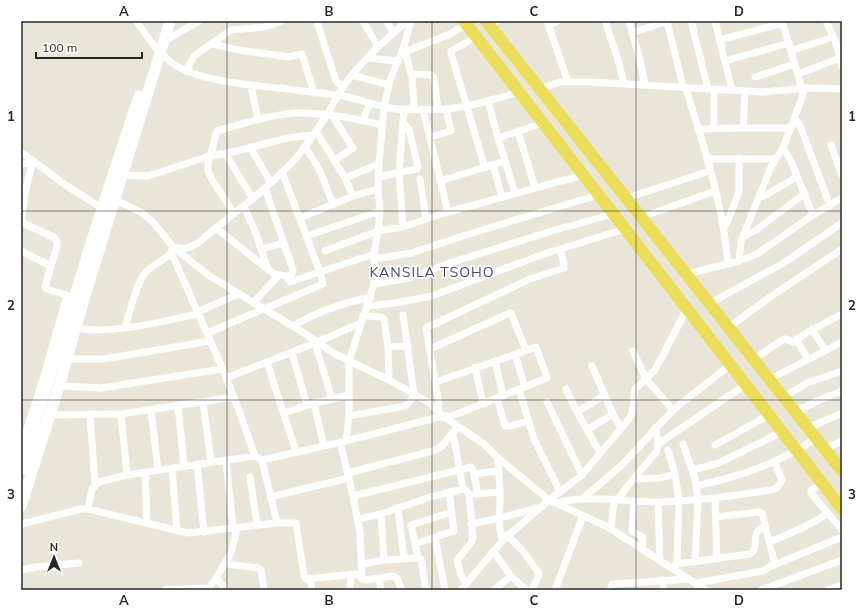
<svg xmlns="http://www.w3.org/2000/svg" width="863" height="611" font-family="Mulish,sans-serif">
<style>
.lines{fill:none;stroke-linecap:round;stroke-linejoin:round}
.minor{stroke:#fff;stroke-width:7}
.secondary{stroke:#fff;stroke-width:11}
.primary{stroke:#ecdd5b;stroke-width:12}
.grid{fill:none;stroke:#272727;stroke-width:1;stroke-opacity:0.55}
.labels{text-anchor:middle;stroke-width:3.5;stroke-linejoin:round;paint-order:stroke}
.quarter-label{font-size:14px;letter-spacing:1px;fill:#494c76;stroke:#fff}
.neatline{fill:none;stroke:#272727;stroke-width:1.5}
.grid-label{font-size:13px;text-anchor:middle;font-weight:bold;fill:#272727}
</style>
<rect width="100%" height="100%" fill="#eae5d9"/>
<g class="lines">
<path class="minor" d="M136,21L155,47
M363,21L378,47
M387,21L393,33
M547,21L568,82
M605,21L619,63L624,84
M629,21L640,60L645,85
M691,21L708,89
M715,21L732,90
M826,21L836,43L842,67
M317,22L336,81L343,87
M489,24L497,21
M549,25L558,21
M632,33L667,21L683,87
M476,37L451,51V53L485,168
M720,40L783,23
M163,42L199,21
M213,44L233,49L288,57L302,54L314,93
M161,51C176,80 249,85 279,88C298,90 317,93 336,95C355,97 372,105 390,108C407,111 427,110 445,109C470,107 495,99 519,92
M405,51L411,74L431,75L434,78L438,109
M791,51L833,37
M402,53L450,34L467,24
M367,58L397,61
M725,61L789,43
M186,71L194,56L231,30L264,27L282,21
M798,74L840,58
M352,75L389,85
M412,75L414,109
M755,77L795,64
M251,86L258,119
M686,88C692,111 701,134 707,158C717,192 725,229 728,264
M541,89L560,82H591L763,92L807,88L842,89
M488,101L498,138L515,193
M423,109L448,212
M332,115L353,148L335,160
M795,118L801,128L830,206
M363,120L370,103
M714,128V89
M743,128L745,91
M698,129L743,128H791
M316,131L345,178L353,196
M518,131L535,188
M430,137L451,131L446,109
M498,138L543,123
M831,145L842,175
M305,146L320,171L333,204
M250,147L271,183
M783,148L791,161L813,215
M21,152L67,186L102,208
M225,153L253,199
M708,159H775
M21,165L34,161
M493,165L502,197
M122,175L148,176L210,156L237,151L287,138L313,135
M378,177L417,169L418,167L409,129L403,123
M345,178L379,164
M420,179L426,219
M440,181L505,161
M265,188L293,270L292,274L287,277
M759,197L764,196L797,177
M627,198L710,171
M115,200L141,212L154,223L173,247L208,275L304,333L335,354L389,380L428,402L443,416L484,444L498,458L549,500L606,526L706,590
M244,207L256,233L268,270
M234,214L213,181L208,171V164L217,131C242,124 268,115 295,113C324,112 354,118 382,125
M642,217L715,191
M300,218L353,196L378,189
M21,222L55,238L57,242V246L45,287L46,289L70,296
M21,223L26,188L31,169V162
M403,227L399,173L404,109
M216,228L274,274L286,276L290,282L374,254
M724,228L728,220L739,192V158
M307,236L380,211
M743,237L756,230L804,194
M262,249L283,243
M21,251L51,266
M325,251L378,231L403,227L448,212L583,175
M374,259L411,253L482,230L598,195
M739,261L741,241L771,167L783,148L802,98L803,92L782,21
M687,274L739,261L757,254L813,215L842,198
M374,284L409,278L453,262L555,230L613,214
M253,303L278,276
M710,303L782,264L842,223
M368,306L395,303L432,296L544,254L625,229
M197,312L239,294
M363,316L381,317L384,319L388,347L389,380
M293,326C317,312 345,302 371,297
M125,327C130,313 136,283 146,272C153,265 163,260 171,254
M729,327L776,293L842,249
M76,328C113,335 161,321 198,314
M812,329L825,350
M207,333L323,284L320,272L282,172
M796,339L808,359
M315,343L332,399
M388,347L408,346
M430,349L510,313H511L526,350
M633,351L646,379L673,410
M292,353L307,405
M515,354L525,387
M64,359H104L210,341
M754,359L784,339H786L793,342L808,332L842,314
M495,361L503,396
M267,362L296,452
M592,366L613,414L621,428
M475,367L483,404
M226,378L315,343L361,323
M770,379L842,342
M59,386L101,388L222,369
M519,389L534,439L560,491
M566,389L577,412L600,453
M784,397L807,383L842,371
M497,398L505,426H510L528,421
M203,402L211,462
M547,402L582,475
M314,403L324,446
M178,406L184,466
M151,410L158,470
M438,411L439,404L426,328L530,279L564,268V264L560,249
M577,412L605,395
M795,412L819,400L842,391
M284,413L307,405L349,395
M90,414L95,484
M121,414L127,475
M50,415L121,414L234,397
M349,416L405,406L411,400L414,394L403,315
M808,428L842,413
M587,430L613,414
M452,434L455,443L463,489
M346,441L349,416V361L374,284V254L378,231L380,211L378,189L379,164L384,107L390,80L404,46L411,21
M340,442L353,496L360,532L362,579
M658,444L745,385
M683,444L695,478L698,500L695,562
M715,445L769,415
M21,447L43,379L67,295
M824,449L842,441
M668,450L675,474L679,500L677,560L674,570
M498,458C498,470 500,481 500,493C501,508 496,526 503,540
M226,460L233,528
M262,460L346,441L443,416H450L457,414L547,378V377L536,347L436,382
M197,464L204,532
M172,468L177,531
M693,470L719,463L782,432
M145,473L147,523
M348,473L436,450L442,446L458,426
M474,474L498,471
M250,477L257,525
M633,479L661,478L675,474
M822,484L811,490V493L842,530
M696,486C741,476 778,464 816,438
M475,494L500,492
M353,496L471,467L473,470L478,494
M270,497L349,478
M715,498L717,559
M582,499L622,465L673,410L730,365
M618,500L626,488L657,451L658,444L656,427
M634,501L632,531L643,537L642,549
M658,502L660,561
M556,503C589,494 624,502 657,502C695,501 733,496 771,490L777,488L782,480L775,463
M398,508L404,558
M88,509L92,489L99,482L127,475L255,456
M381,514L384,560
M716,517L759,512L762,513L775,565
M358,519L381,514L430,497L463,489L467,491L469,495L473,538L471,543L457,560L461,575L466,584
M277,523L262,460L255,456L241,416L221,365L171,252L173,247C184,250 190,248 199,242C232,214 267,190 296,158C307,145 317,130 326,116C332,106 337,96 343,87C361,61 384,41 407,21
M21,524L81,509H88L188,533L277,523H296L304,576L306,579L357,574L365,580L393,576L397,578L402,590
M471,524L500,518L537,508
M611,529L614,499
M507,535L522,550L539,573V575L532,590
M435,538L445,590
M769,542C790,534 809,526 828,513
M415,544L454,531L449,492
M493,551L511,576L526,590
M225,564L258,568L261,570L264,590
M362,564L384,560L418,558
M676,564L750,554C761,547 748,533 765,526
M21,570L37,567L79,563
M216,578L223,586L224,590
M310,578L312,590
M379,578L381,590
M662,580L664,590
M696,583L763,571L769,567L842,537
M165,590L202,588L208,589
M207,590L216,578L231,553L237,528
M350,590L351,574
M426,590L421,559L418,558L411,525L452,512
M461,590L503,540L549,500L582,475L629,419L632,414L635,389L655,370L687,309
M494,590L511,576
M555,590L583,516
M610,590L612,584H614L689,579
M761,590L842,560
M828,590L842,585"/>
<path class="secondary" d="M21,470L102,208L139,96
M21,506L59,386L84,299L170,21"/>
<path class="primary" d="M464,21L842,509
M486,21L842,471"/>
</g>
<path class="grid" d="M227,21V590M432,21V590M636,21V590M21,211H842M21,400H842"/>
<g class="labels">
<g class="quarter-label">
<text x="432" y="277">KANSILA TSOHO</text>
</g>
</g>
<rect width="863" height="611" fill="none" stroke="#ffffff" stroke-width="44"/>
<g transform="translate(54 557)" stroke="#ffffff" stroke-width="3" paint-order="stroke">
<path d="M0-3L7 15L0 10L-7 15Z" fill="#272727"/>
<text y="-6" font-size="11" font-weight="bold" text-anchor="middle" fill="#272727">N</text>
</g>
<path d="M36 52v6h106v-6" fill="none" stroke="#272727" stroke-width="2"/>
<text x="42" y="52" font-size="12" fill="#272727" stroke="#ffffff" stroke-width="3" paint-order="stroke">100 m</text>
<rect x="22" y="22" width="819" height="567" class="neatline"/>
<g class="grid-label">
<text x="124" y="16">A</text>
<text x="329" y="16">B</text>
<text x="534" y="16">C</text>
<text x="739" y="16">D</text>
<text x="11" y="121">1</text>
<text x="852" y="121">1</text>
<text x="11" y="310">2</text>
<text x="852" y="310">2</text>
<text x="11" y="499">3</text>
<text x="852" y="499">3</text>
<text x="124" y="605">A</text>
<text x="329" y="605">B</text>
<text x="534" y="605">C</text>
<text x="739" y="605">D</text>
</g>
</svg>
